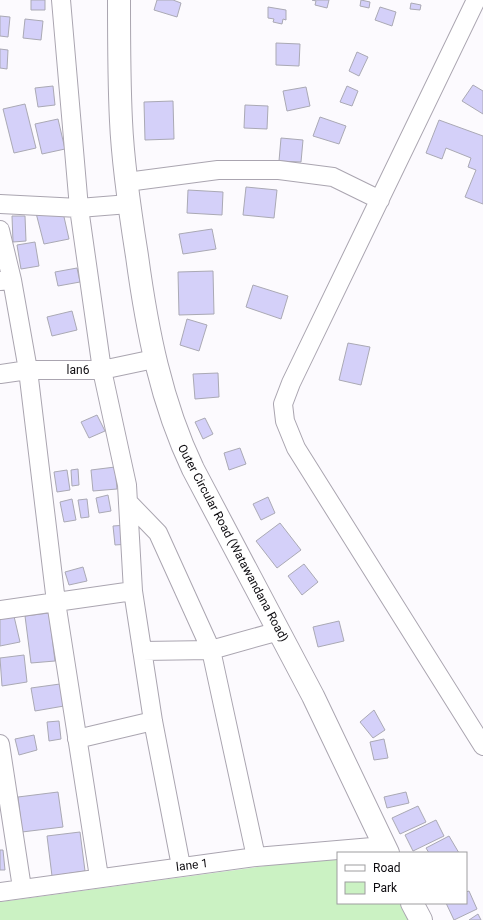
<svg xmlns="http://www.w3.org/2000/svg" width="483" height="920" font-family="Roboto,sans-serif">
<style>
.green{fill:#cbf2c3}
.building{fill:#d4d0f9;stroke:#aaa9b4}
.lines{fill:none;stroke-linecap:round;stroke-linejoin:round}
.minor-casing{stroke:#aaa5b0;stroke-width:20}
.major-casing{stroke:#aaa5b0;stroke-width:24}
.minor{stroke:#fff;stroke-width:18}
.major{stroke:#fff;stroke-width:22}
.labels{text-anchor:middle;stroke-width:3;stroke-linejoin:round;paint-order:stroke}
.street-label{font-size:12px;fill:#0d0b0f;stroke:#fff}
</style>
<rect width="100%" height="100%" fill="#fcfafe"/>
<path class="green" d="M338,856V903H400L409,920H0V902Z"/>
<path class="building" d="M31,0H45V10H31Z
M157,0H173L181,3L177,17L154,10Z
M312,0H329L327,8L315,5L316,1Z
M361,0L370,2L369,8L360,6Z
M411,3L421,5L420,10L410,9Z
M268,7L286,10V20L283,19L282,24L273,22L274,19L268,18Z
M380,7L396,12L392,26L375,20Z
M0,16L10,17L8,37L0,36Z
M25,19L43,21L41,40L23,38Z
M276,43L300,44L299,66L276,65Z
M0,49L8,50L7,69L0,68Z
M357,52L368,57L359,76L349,71Z
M473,85L483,91V114L462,101Z
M53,86L55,105L38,107L35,88Z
M347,86L358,91L352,106L340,102Z
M306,87L310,106L287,111L283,91Z
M173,101L174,139L145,140L144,102Z
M25,104L36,148L14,153L3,109Z
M245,105L268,106L267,129L244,128Z
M320,117L346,126L339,144L313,136Z
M58,119L65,149L42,154L35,124Z
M439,120L483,136V204L465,197L476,170L468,167L471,158L446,148L442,159L426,153Z
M281,138L303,140L301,162L279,161Z
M246,187L277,190L274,218L243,215Z
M188,190L223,192L222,215L187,213Z
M62,208L69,239L44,244L36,213Z
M12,216H25L26,241L13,242Z
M212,229L216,249L183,254L179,234Z
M35,242L39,266L21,269L17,245Z
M77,268L80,282L58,286L55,272Z
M213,271L214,314L179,315L178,272Z
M253,285L288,296L281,319L246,307Z
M72,311L77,330L52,336L47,317Z
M187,319L207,325L199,351L180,345Z
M348,343L370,347L361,385L339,380Z
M218,373L219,397L195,399L193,374Z
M97,415L105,431L89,438L81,422Z
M205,418L213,434L203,439L195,422Z
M240,448L246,464L229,470L224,453Z
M115,467L117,489L93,491L91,470Z
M78,469L79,485L72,486L71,470Z
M67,470L70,490L57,492L54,472Z
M108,495L111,511L99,513L96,498Z
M268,497L275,513L261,520L253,504Z
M72,499L76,520L64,522L60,502Z
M87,499L89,517L81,518L78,500Z
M280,523L301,550L277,568L256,541Z
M127,525L129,544L115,545L113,526Z
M304,564L318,582L302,595L288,576Z
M83,567L87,581L69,585L65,572Z
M13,612L20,642L0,646V615Z
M49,613L55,661L31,663L25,616Z
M339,621L344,641L318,647L313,627Z
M24,655L27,682L2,686L0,658Z
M60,684L64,706L35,711L31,688Z
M374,710L385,730L373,738L360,722Z
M59,721L61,739L49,741L47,722Z
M34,735L37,750L19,755L15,739Z
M384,739L388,758L374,760L370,742Z
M58,792L63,827L22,832L18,797Z
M406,792L409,803L387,808L384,797Z
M418,806L426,822L400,834L392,818Z
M436,820L444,836L413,851L405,835Z
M80,832L85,871L52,876L47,836Z
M449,836L459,853H429L426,848Z
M0,850H3L5,870H0Z
M469,891L477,909L454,920L446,903H466V892Z
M478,914L481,920H469Z"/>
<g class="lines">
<defs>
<path id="minor" d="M61,0L79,208L102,370L127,485L133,591L153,721L181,866
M476,0L291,383L283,404L285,421L296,448L483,746
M127,182L218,170H279L333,177L380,200
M0,204L79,208L129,204
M0,230L12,280
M0,281L12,280L28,370L56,602L99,877
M0,374L28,370H102L154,359
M128,502L158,533L211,650L256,857
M0,610L133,591
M142,651L211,650L279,631
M77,739L153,721
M0,744L22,888
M0,892L256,857L384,846"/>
<path id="major" d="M119,0C119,40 119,81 121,121C123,166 130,212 137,256C147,330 161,402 193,469L313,696L388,853
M412,903L421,920"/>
</defs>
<use href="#minor" class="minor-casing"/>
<use href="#major" class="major-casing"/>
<use href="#minor" class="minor"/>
<use href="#major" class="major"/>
</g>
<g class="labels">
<g class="street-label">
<text x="78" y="374">lan6</text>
<text transform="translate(233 543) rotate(62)" y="4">Outer Circular Road (Watawandana Road)</text>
<text transform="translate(192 865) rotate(-7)" y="4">lane 1</text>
</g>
</g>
<rect x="337" y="852" width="130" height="52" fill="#ffffff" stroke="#9e9d9f"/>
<rect x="345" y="865" width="20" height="6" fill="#ffffff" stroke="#9e9d9f"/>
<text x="373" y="872" font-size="12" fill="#0d0b0f">Road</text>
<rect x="345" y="882" width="20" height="12" fill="#cbf2c3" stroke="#9e9d9f"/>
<text x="373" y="892" font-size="12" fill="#0d0b0f">Park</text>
</svg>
